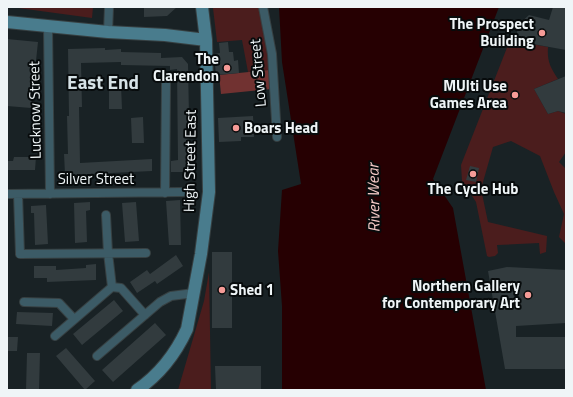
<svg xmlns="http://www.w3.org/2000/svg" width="573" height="397" font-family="'Titillium Web',sans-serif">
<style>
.green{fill:#4b1d1d}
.forest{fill:#713231}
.water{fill:#260002}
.building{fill:#323b3e}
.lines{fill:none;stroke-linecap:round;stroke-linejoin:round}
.street-casing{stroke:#374042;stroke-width:10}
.secondary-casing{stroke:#374042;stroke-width:14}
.street{stroke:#3c5b66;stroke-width:8}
.secondary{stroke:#497c8d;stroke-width:12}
.poi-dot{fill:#f59b97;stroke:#070b0c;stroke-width:1.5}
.labels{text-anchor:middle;stroke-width:4;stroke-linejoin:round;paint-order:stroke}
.poi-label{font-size:15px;font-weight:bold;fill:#eff5f7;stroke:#070b0c;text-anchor:end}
.street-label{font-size:15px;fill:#eff5f7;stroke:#070b0c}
.water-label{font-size:16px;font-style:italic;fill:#f5cbc8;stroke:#070b0c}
.district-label{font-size:19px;font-weight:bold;fill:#d6e2e6;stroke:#070b0c}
</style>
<rect width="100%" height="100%" fill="#192225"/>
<path class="green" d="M11,7H93L92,18Z
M211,7H259L263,21L269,70L248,72L242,40L217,42L213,8Z
M510,40L548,47C547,61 550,67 558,79L534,89L548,114L558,111L566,114V152L559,162L566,169V244L559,237L564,214L554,192L540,156L511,141L493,147L481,189L488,222L547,236L546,252L540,254L539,243L497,245L498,253L495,256L489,257L487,256L476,202L462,181L461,165Z
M209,272L211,390H178L204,301Z"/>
<path class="forest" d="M269,70L271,89L221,94L219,75Z"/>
<path class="water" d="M279,7H499L433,179L453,208L486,390H282V306L278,251L282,190L301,184L282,62Z"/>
<path class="building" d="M144,7H177L167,16L144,17Z
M553,7H566V50L516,41L518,25L529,15L549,20Z
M7,39L38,42L31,108L7,106Z
M228,42L229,52H233L234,61L238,60L239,73L216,75L214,54L220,53L219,43Z
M105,48V50L121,49V52L161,53V58L182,57L188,64L190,170L186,172H171V161L178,160L177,69L170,70V66L121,65V62L81,63L82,107H79L80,163L152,159V171L69,175V174H65L64,154H68L67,116H69L68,49Z
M566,76V113L558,111L548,114L534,89Z
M109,85H121L122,109H109Z
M253,116L254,137H241V141L219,142L218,118Z
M143,117L144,143H132L131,118Z
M14,157H36L35,170H7V161H13Z
M470,166L479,168L476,182L466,180Z
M180,200L181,245H169L166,201Z
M90,202V210L86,211L87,242L75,243L74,203Z
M136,202L139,241L125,242L122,203Z
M46,205L48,244L35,245L34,213H31V206Z
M212,252H232V328H212Z
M176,255L183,266L157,284L155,281L137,293L130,282L147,270L150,274Z
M96,264V280L47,282V278H34V266H56V270L86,268V265Z
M507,267L566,270V323L516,326V337H566V369H505L488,271Z
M114,300L123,311L82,345L73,334Z
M17,312L53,313L52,326L16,324Z
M155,323L166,335L113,382L102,370Z
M7,337H18L17,351H7Z
M66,348L95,381L85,390L56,356Z
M27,353H40L39,390H26Z
M215,366H261V390H216Z"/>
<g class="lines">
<defs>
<path id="street" d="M263,7L272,54L277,137
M48,26L50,194
M108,32L109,7
M165,193L166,84
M7,194L185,192
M18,194L20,254L146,253
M112,287L121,288L145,315
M24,302L59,303L74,319
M55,336L112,287L108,253L106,215
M97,356L160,302L171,296L194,293"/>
<path id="secondary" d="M7,22L108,32L165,35L206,40
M137,390C159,375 176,353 187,329L201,254L209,192L206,40L202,7"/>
</defs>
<use href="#street" class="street-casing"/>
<use href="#secondary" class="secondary-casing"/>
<use href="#street" class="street"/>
<use href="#secondary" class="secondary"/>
</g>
<g class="poi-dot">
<circle cx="542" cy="33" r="4"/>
<circle cx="227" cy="68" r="4"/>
<circle cx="515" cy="95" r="4"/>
<circle cx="236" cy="128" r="4"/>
<circle cx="473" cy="174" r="4"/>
<circle cx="222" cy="290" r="4"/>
<circle cx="528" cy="295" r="4"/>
</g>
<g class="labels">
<g class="poi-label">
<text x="534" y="29">The Prospect<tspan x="534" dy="17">Building</tspan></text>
<text x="219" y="64">The<tspan x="219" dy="17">Clarendon</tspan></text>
<text x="507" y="91">MUlti Use<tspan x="507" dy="17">Games Area</tspan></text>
<text x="244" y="133" text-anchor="start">Boars Head</text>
<text x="473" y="194" text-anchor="middle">The Cycle Hub</text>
<text x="520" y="291">Northern Gallery<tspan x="520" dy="17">for Contemporary Art</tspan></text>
<text x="230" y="295" text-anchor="start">Shed 1</text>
</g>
<g class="street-label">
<text transform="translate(258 73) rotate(-95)" y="5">Low Street</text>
<text transform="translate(35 110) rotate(-91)" y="5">Lucknow Street</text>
<text transform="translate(190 161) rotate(-89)" y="5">High Street East</text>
<text x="96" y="184">Silver Street</text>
</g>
<g class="water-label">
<text transform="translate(373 198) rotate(-91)" y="6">River Wear</text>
</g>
<g class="district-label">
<text x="103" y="89">East End</text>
</g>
</g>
<rect width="573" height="397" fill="none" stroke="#eff5f7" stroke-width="16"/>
</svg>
